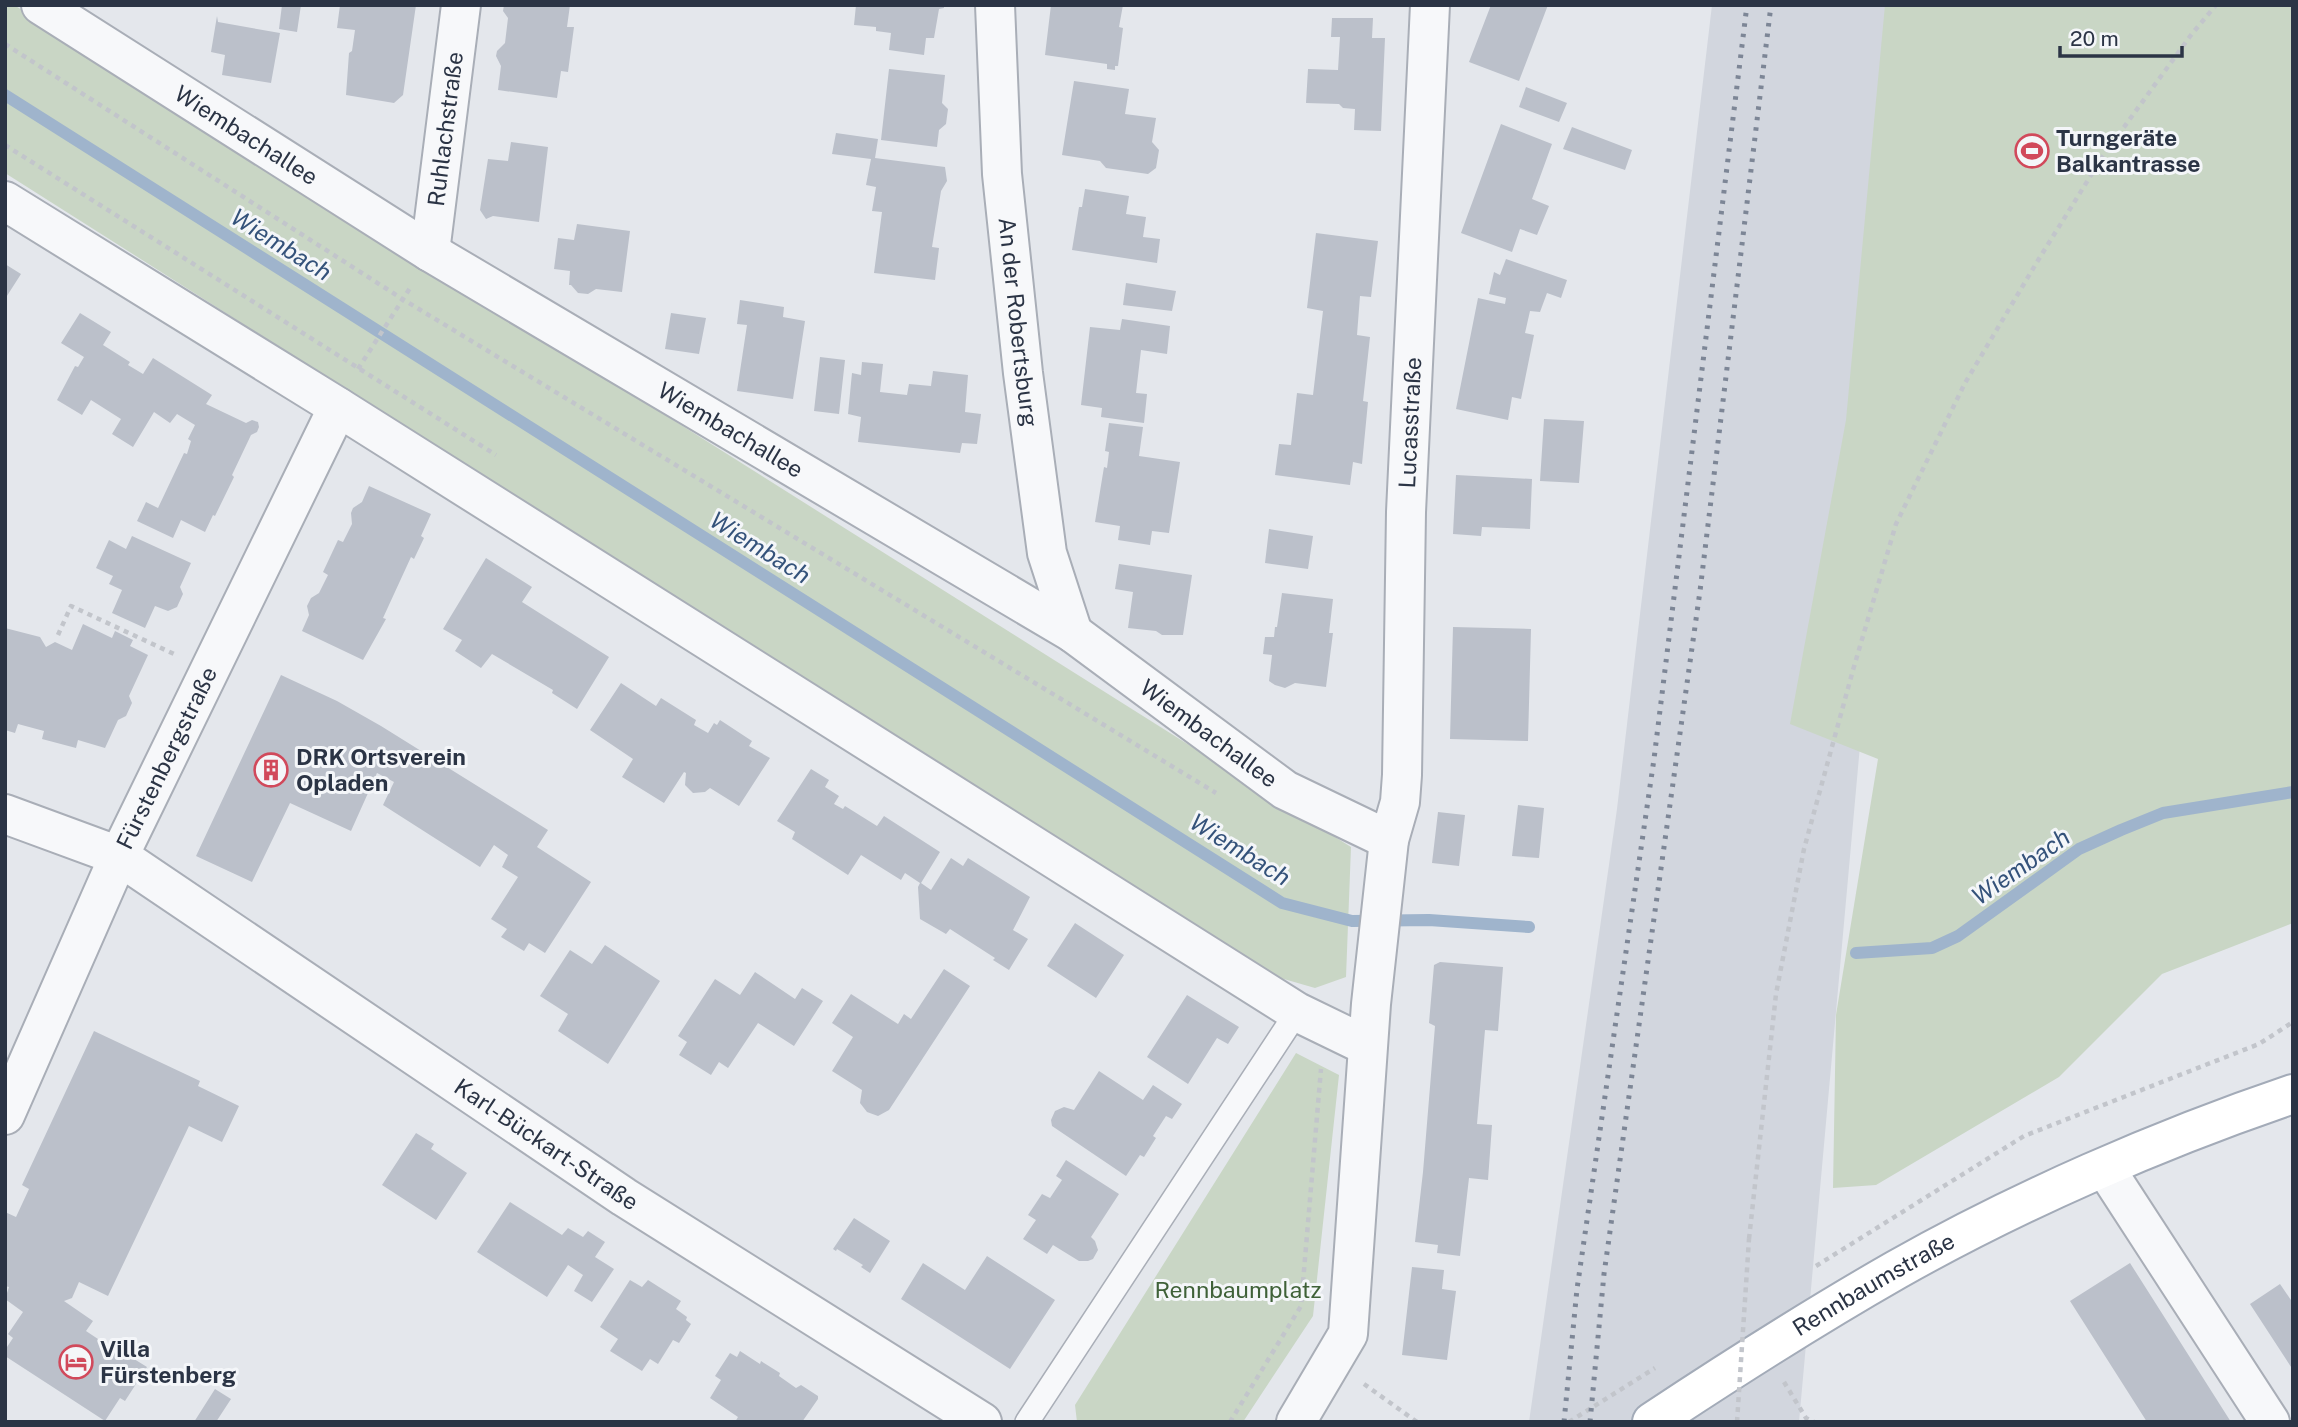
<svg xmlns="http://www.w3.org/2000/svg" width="2298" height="1427" font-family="'Public Sans',sans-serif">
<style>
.built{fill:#d2d6de}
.green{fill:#c9d6c5}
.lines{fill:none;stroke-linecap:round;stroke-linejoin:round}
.stream{stroke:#9fb4cc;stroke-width:12}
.building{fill:#bbc0ca}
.lane-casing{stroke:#a9aeb7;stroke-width:26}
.street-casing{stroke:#a9aeb7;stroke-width:42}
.primary-casing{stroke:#a3abb8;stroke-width:42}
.path{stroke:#c2c5cb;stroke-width:4.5;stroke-dasharray:5 5;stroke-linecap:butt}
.lane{stroke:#f7f8fa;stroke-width:23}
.street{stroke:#f7f8fa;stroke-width:38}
.primary{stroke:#fff;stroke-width:38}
.rail{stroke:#7d8696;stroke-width:5;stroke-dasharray:3.5 7;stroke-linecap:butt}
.path-bridge{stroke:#c2c5cb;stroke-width:4.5;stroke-dasharray:5 5;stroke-linecap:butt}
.labels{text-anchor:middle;stroke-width:6;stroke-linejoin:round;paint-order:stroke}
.street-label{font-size:23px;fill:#2b3445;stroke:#f4f6f9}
.poi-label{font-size:23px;font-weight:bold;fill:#2b3445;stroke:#f4f6f9;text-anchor:start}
.park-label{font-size:23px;fill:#3f6138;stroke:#f4f6f9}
.water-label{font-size:24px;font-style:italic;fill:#34527a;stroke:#f4f6f9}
</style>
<rect width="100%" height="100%" fill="#e4e7ec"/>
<path class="built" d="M1712,5H1888L1867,668L1799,1422H1529L1617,809Z"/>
<path class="green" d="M5,5H14L1351,847L1346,977L1315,988L1270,975L5,173Z
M1885,5H2293V923L2162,974L2059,1077L1876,1185L1833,1188L1836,1015L1878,759L1790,724L1846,420Z
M1296,1053L1339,1075L1313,1316L1243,1422H1077L1075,1405Z"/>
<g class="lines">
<path class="stream" d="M5,95L1282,903L1352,921L1429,920L1529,927
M1856,953L1932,948L1958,936L2079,849L2121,830L2163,813L2293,792"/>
</g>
<path class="building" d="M282,5H301L297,32L279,29Z
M340,5H416L403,95L394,103L346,95L349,53L352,51L355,30L337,28Z
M504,5H570L567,27H574L568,72L561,71L557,98L498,90L501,66L496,56L497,51L505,43L508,18L503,11Z
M856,5H944V8L939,9L934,38H926L924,55L889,50L891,33L876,31V27L854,25Z
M1051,5H1123L1119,27L1123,28L1118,66H1115V70L1107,69V64L1045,55Z
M1491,5H1548L1519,81L1469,62Z
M217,16L218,22L280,33L271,83L222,75L225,55L211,52Z
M1332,18H1373L1372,38H1385L1381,131L1354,130L1355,109L1343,108L1339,104L1306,103L1308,69L1338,70L1340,37H1331Z
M889,69L945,75L942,103L948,109L946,124L939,130L937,147L881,140Z
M1074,81L1129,89L1125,114L1156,118L1152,142L1159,150L1156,168L1148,174L1106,168L1100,161L1062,155Z
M1526,87L1567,103L1559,122L1519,107Z
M1501,124L1552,144L1532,199L1549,206L1537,235L1520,229L1512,252L1461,233Z
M1572,127L1632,150L1625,170L1563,149Z
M836,133L878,139L875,158L945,167L947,181L941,191L932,247L939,248L935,280L874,273L882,212L872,211L876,187L866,185L871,159L832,154Z
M511,142L548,147L539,222L493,216L486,219L480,210L488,159L508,161Z
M1085,189L1129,196L1126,214L1146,217L1143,237L1160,239L1157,263L1072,250L1079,207H1082Z
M577,224L630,231L622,292L596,289L588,294L578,293L571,285H569L570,271L554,269L558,238L574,240Z
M1316,233L1378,241L1371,297L1360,296L1357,335L1370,337L1363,401L1368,402L1362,464L1353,462L1350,485L1275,475L1279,444L1291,445L1297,393L1313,395L1323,311L1307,308Z
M1506,259L1567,280L1561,298L1547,293L1540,312L1530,311L1525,333L1534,335L1521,399L1512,397L1508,420L1456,409L1478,298L1505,304L1506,298L1489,294L1494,272L1500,275Z
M5,264L21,274L5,299Z
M1126,283L1176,291L1172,311L1123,305Z
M740,300L784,307L783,317L805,321L793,399L737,391L747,325L737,324Z
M80,313L111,332L103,345L130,362L128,365L143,374L153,358L212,395L206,404L246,423L252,420L258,422L259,427L257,432L251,435L232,475L234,477L215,516L213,515L205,532L181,520L173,538L137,521L146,502L158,508L184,453L187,454L191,441L188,439L195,425L177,414L170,423L154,412L133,447L112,434L121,419L91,400L82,415L57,400L75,366L78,367L84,357L61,343Z
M671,313L706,318L699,354L665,349Z
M1122,319L1170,326L1167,354L1141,350L1136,393L1147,394L1144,423L1101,417L1102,408L1081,405L1090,327L1120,330Z
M820,357L845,360L839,414L814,411Z
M862,362L883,364L880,392L907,395L909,384L931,386L933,371L968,375L965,412L981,414L977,444L962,443L960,453L858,442L861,417L848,414L852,373L861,375Z
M1544,419L1584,421L1579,483L1540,481Z
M1109,423L1143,427L1139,456L1180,462L1169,533L1152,531L1150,545L1118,540L1120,526L1095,522L1104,467L1107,468L1109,452L1105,451Z
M1456,475L1532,479L1530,529L1482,527L1481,536L1453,534Z
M369,486L431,514L421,536L424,538L414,559L411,557L383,618L386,619L363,660L302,631L309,615L307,606L311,598L319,593L328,575L323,572L338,540L343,542L352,524L351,513L353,508L362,502Z
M1269,529L1313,536L1308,569L1265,563Z
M132,536L191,563L180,587L183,594L177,607L168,611L155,606L145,628L112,613L122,590L109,584L113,576L96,568L109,540L126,549Z
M486,558L532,587L522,602L609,657L577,709L552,693L553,690L492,654L481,668L455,651L462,640L443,629Z
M1119,564L1192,575L1183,635H1162L1156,631L1128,628L1133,592L1115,589Z
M1282,593L1333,599L1329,633H1333L1326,687L1295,683L1285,688L1275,685L1269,681L1272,655L1263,654L1265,637H1274L1275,627H1277Z
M83,624L112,638L115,631L133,640L130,646L148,655L129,696L132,703L126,716L118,720L105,748L78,740L76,748L42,739L44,731L18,724L15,733L5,730V628L40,637L46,647L55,642L72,650Z
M1453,627L1531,629L1528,741L1450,739Z
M281,675L337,701L381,726L548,830L537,847L591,882L545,953L529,943L524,951L501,937L507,929L491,919L518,877L502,867L508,855L494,845L480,867L383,805L394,782L377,773L351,831L290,803L252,882L196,856Z
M621,683L656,706L661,698L696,720L694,725L708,733L714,723L717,725L720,720L752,741L749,746L770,758L739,806L710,788L705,792L693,793L685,785L686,773L684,772L664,803L622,777L633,759L590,730Z
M811,769L829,780L825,787L839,796L834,804L843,809L845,806L877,826L884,816L940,852L921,883L931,890L951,858L963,866L968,858L1030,897L1013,930L1028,939L1009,970L993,960L995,958L950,929L946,934L920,919L918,887L920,883L905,873L901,880L861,855L848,875L792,839L795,832L777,821Z
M1518,805L1544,808L1539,858L1512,856Z
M1438,812L1465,815L1459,866L1432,863Z
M1075,923L1124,955L1096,998L1047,966Z
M605,945L660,981L608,1064L558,1031L568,1014L540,996L570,950L592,964Z
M1440,962L1503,967L1498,1031L1485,1030L1477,1124L1492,1125L1488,1180L1469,1178L1460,1256L1437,1253L1438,1245L1415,1242L1423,1172L1435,1026L1429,1023L1434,965Z
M944,969L970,986L889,1110L878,1116L867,1112L860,1103L862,1090L832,1071L853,1037L832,1023L851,994L898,1024L904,1014L911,1019Z
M755,972L795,999L802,988L823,1001L794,1046L758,1023L728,1068L719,1062L711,1075L679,1055L687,1042L678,1036L715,979L740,995Z
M1187,995L1239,1027L1228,1044L1217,1038L1188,1084L1147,1057Z
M94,1031L200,1081L198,1086L239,1106L222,1142L189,1126L108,1296L79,1282L72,1298L64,1301L93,1321L86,1331L116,1351L118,1349L147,1367L125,1401L120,1398L105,1421L5,1356V1350L13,1338L8,1334L23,1312L5,1299L9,1287L5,1286V1212L16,1217L29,1189L22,1185Z
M1099,1071L1143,1100L1153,1085L1182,1104L1172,1119L1166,1116L1153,1136L1156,1138L1144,1157L1140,1155L1126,1176L1052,1126L1051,1120L1055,1111L1064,1107L1074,1110Z
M416,1133L434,1144L431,1149L467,1173L436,1220L382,1185Z
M1066,1160L1119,1194L1091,1237L1095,1241L1098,1250L1093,1259L1088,1261H1079L1053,1245L1047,1254L1023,1239L1036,1220L1028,1215L1042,1194L1050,1198L1062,1180L1056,1176Z
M510,1202L562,1235L568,1228L583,1237L588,1231L605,1242L595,1257L614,1269L592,1302L574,1291L583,1275L568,1265L547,1297L477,1252Z
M854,1218L890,1241L870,1273L861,1267L863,1265L837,1249L836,1251L833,1249Z
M987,1256L1055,1300L1010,1369L901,1299L923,1263L965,1290Z
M2130,1263L2231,1422H2147L2070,1301Z
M1412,1267L1444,1270L1442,1289L1456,1291L1447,1360L1402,1355Z
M630,1280L642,1287L648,1280L681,1301L676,1309L687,1317L686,1320L691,1324L679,1343L673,1340L658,1364L650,1359L642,1371L610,1351L618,1339L600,1327Z
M2280,1284L2293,1303V1370L2250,1304Z
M740,1351L760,1364L761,1361L780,1373L779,1376L796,1388L801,1385L818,1396V1399L802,1422H735L738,1417L710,1398L721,1380L715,1376L730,1353L737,1357Z
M215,1389L231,1399L216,1422H194Z"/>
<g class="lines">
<defs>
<path id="lane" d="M1027,1422L1297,1012"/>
<g id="street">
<path id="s1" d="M41,5L430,252L1073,633L1285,790L1389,840"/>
<path id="s2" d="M995,5L1002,174L1023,373L1047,553L1073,633"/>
<path d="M5,201L338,407L1297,1012L1367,1046"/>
<path id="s3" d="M430,252L461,5"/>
<path id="s4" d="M5,814L119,856L624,1197L982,1422"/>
<path id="s5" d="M5,1115L119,856L338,407"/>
<path d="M2105,1168L2270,1422"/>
<path id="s6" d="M1296,1422L1348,1334L1371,1004L1389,840L1400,802L1402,775L1406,512L1430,5"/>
</g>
<g id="primary">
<path id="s7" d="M1652,1422C1732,1369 1812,1318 1896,1270C2018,1201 2160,1139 2293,1094"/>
</g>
</defs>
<use href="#lane" class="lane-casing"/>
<use href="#street" class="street-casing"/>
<use href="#primary" class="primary-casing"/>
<path class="path" d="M5,44L404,300L1216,793
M5,145L496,455
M358,369L412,285
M58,635L71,606L174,654
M1749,1239L1776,994L1804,849L1853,670L1896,524L1965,383L2037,262L2103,156L2191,35L2216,5
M1816,1266L2024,1136L2259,1044L2293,1022
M1784,1382L1806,1418L1814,1422
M1364,1384L1417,1422
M1230,1422L1301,1306L1321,1069
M1569,1422L1655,1368"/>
<use href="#lane" class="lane"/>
<use href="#street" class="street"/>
<use href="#primary" class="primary"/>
<path class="rail" d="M1564,1422L1577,1289L1654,759L1747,5
M1590,1422L1604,1274L1700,591L1771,5"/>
<path class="path-bridge" d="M1737,1422L1749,1239"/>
</g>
<defs>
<symbol id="stadium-ring" viewBox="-11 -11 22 22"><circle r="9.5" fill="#f4f6f9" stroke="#d1495b" stroke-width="1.5"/><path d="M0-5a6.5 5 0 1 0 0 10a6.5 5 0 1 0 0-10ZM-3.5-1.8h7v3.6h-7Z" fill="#d1495b"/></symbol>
<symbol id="building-ring" viewBox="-11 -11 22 22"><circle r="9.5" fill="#f4f6f9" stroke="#d1495b" stroke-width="1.5"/><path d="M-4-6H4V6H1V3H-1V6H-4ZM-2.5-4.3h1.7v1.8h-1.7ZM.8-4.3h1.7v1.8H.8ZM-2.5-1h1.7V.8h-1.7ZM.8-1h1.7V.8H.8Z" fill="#d1495b"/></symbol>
<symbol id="hotel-ring" viewBox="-11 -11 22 22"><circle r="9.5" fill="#f4f6f9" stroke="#d1495b" stroke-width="1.5"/><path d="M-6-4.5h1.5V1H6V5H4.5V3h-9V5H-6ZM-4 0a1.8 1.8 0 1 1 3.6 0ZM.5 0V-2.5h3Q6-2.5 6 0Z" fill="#d1495b"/></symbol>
</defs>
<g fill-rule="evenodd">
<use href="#stadium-ring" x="2013" y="132" width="38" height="38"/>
<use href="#building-ring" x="252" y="751" width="38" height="38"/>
<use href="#hotel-ring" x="57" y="1343" width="38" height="38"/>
</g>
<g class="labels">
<g class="street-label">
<text dy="8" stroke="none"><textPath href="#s3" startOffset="124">Ruhlachstraße</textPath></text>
<text dy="8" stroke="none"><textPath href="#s1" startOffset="243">Wiembachallee</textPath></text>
<text dy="8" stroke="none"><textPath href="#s2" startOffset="318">An der Robertsburg</textPath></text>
<text dy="8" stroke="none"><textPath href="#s6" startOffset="1017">Lucasstraße</textPath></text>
<text dy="8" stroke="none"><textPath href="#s1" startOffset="810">Wiembachallee</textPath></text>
<text dy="8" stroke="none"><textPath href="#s1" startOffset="1377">Wiembachallee</textPath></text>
<text dy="8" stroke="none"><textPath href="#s5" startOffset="392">Fürstenbergstraße</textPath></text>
<text dy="8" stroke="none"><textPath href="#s4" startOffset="637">Karl-Bückart-Straße</textPath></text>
<text dy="8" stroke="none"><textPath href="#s7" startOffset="261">Rennbaumstraße</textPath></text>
</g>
<g class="poi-label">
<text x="2056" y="146">Turngeräte<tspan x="2056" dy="26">Balkantrasse</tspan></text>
<text x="296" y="765">DRK Ortsverein<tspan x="296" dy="26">Opladen</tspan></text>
<text x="100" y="1357">Villa<tspan x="100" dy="26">Fürstenberg</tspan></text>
</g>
<g class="park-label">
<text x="1238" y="1298">Rennbaumplatz</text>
</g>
<g class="water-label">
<text transform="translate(281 245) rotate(32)" y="8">Wiembach</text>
<text transform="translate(760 548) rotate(32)" y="8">Wiembach</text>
<text transform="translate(1240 850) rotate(32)" y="8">Wiembach</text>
<text transform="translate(2021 867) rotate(-35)" y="8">Wiembach</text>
</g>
</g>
<rect width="2298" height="1427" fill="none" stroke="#2b3445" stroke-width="14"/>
<path d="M2060 46v10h122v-10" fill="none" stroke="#2b3445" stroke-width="3.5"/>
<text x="2070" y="46" font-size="21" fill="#2b3445" stroke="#f4f6f9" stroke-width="5" paint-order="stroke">20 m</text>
</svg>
